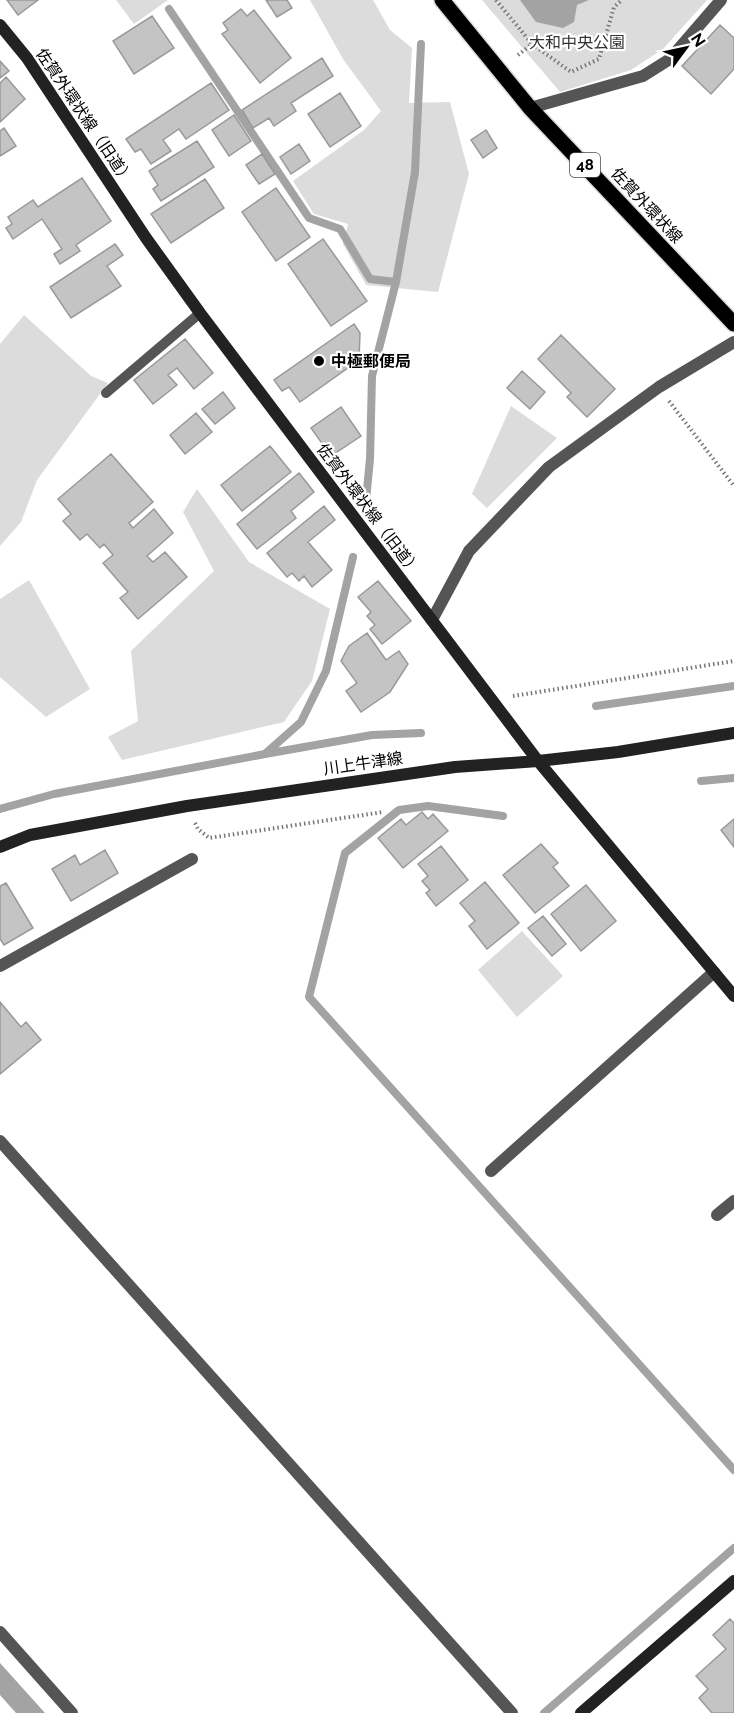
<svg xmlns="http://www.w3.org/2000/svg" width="734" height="1713" font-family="Raleway,'Noto Sans JP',sans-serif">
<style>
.green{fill:#dcdcdc}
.water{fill:#a3a3a3}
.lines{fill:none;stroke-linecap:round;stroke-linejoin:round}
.stream{stroke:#a3a3a3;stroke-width:8}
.building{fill:#c4c4c4;stroke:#999;stroke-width:1.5}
.primary-casing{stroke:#dbdbdb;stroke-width:18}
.path{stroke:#777;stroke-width:4;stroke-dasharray:1.5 3;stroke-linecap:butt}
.lane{stroke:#555;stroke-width:10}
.street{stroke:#555;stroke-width:12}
.secondary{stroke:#222;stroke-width:12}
.primary{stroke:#000;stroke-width:15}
.poi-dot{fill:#000;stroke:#fff;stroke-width:2}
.labels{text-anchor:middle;stroke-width:4.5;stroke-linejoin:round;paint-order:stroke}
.shield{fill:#fff;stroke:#4c4c4c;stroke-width:1.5}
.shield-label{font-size:15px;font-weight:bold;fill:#000}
.park-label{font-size:16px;fill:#333;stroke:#fff}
.street-label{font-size:16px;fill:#000;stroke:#fff}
.poi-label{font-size:16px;font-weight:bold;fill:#000;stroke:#fff;text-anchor:start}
</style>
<rect width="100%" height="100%" fill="#fff"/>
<path class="green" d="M116,0H168L134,24Z
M310,0H373L390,30L412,48L409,103L450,102L469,174L438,292L366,285L343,244L348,224L314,214L293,181L364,130L381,111L343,59Z
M482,0H707L663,49L631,70L560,92Z
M24,315L91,376L108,383L37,480L21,522L0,546V344Z
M511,406L557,438L487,508L472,494Z
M197,489L249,562L330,609L312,681L284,722L122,760L108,737L138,721L131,651L214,571L183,512Z
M29,580L90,689L46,717L0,677V599Z
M522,931L563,976L517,1017L478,970Z"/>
<path class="water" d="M520,0H589L577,5L574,22L563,28L536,22Z
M0,1663L45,1713H16L0,1695Z"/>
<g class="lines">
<path class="stream" d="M169,9L309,218L340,229L370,279L396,282
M366,500L370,459L372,376L396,282L415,172L421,44
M596,706L734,686
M266,753L301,722L326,671L353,557
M701,781L734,778
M0,809L54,794L265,754L372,735L421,733
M503,816L428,806L399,810L345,853L309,997L734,1470
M544,1713L734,1548"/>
</g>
<path class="building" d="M7,0H38L18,15Z
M266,0H287L292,8L277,17Z
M241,9L247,16L254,10L291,58L260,83L222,34L228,30L223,23Z
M152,16L174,48L134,74L113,41Z
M720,25L734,38V69L711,94L682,66Z
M322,58L333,76L291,103L296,111L274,126L269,118L253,128L242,110Z
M0,61L9,71L0,78Z
M6,77L25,99L0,122V83Z
M211,83L229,110L186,139L179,129L163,140L171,151L151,164L141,149L135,152L126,139Z
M340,93L361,126L330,147L308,114Z
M234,115L251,141L229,156L212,130Z
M4,128L16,146L0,156V131Z
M486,130L497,148L483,158L471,140Z
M197,141L214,167L161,201L153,189L158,185L149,171Z
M299,144L310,161L291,174L280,157Z
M262,154L275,174L259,184L246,165Z
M82,178L111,221L76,245L80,251L60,264L54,254L62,249L42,219L13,239L6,228L12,224L8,217L33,200L38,207Z
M205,179L224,208L171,243L151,214Z
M276,188L310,237L276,261L242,212Z
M323,239L367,301L331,326L288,264Z
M115,244L123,255L107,266L121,286L71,318L50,287Z
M354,324L360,333L359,360L300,402L289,387L282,391L274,380Z
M561,335L615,389L587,417L567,397L571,393L538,359Z
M185,339L213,373L194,389L177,368L168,375L177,385L153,404L134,380Z
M522,371L545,392L530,409L507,388Z
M223,392L235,408L215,424L202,409Z
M341,407L361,436L331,456L311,428Z
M196,413L212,432L185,454L170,435Z
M270,446L291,472L242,511L221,485Z
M111,454L153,502L129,523L133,528L154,509L173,533L147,556L153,562L165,552L187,577L138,619L120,598L128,592L103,563L113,555L104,544L100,548L87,534L80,540L63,521L71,514L58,499Z
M299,473L314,492L291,511L296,518L257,549L237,524Z
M324,506L335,520L308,542L332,570L312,587L304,576L299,581L292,573L287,577L267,553Z
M378,581L411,621L382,644L370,629L375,625L367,616L371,612L358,597Z
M367,633L386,660L399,651L408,664L390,692L361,712L346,691L357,683L341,661L349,646Z
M422,812L428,819L433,814L448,831L403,868L378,838L401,819L406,825Z
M734,819V847L721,830Z
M541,844L558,863L553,867L569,886L535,913L503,875Z
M441,846L468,880L436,906L426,893L430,890L422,881L428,876L418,864Z
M105,850L118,873L71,901L52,869L75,855L80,865Z
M485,882L519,923L487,949L469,926L475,921L460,903Z
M6,883L33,928L4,945L0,939V886Z
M586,885L616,921L581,951L551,914Z
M543,916L566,944L552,956L528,928Z
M0,1002L21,1027L26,1022L41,1040L0,1074Z
M730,1619L734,1623V1713H712L699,1698L708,1689L696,1676L726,1649L713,1635Z"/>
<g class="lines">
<defs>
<path id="primary" d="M442,0L530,108L734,324"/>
</defs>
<use href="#primary" class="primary-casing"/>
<path class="path" d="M496,0L532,44
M518,55L532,44L571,72L599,59L614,7L622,0
M669,401L734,486
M513,696L734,661
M195,823L198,829L209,838L383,812"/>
<path class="lane" d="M106,393L200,313"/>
<path class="street" d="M530,108L643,76L670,59L721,0
M432,620L469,551L549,467L659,387L734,342
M0,966L192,859
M0,1141L512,1713
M491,1171L714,972
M717,1215L734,1201
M0,1632L72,1713"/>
<path class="secondary" d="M0,25L27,58L146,238L200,313L538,761L734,996
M0,847L30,835L187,806L455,767L538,761L618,752L734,733
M581,1713L734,1581"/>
<use href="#primary" class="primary"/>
</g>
<circle class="poi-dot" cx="319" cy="361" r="6"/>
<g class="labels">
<rect class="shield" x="570" y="153" width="30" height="24" rx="4.5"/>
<g class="shield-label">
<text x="585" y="170">48</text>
</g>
<g class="park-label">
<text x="577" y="48">大和中央公園</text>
</g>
<g class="street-label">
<text transform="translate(85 116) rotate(56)" y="6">佐賀外環状線（旧道）</text>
<text transform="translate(647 205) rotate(47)" y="6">佐賀外環状線</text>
<text transform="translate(369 509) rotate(53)" y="6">佐賀外環状線（旧道）</text>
<text transform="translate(363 763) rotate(-8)" y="6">川上牛津線</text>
</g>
<g class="poi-label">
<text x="331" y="367">中極郵便局</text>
</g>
</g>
<g transform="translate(686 48) rotate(57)" stroke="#ffffff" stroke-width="4.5" paint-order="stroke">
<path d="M0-4.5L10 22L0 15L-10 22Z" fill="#000000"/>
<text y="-9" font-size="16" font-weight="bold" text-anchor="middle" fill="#000000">N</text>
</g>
</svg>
